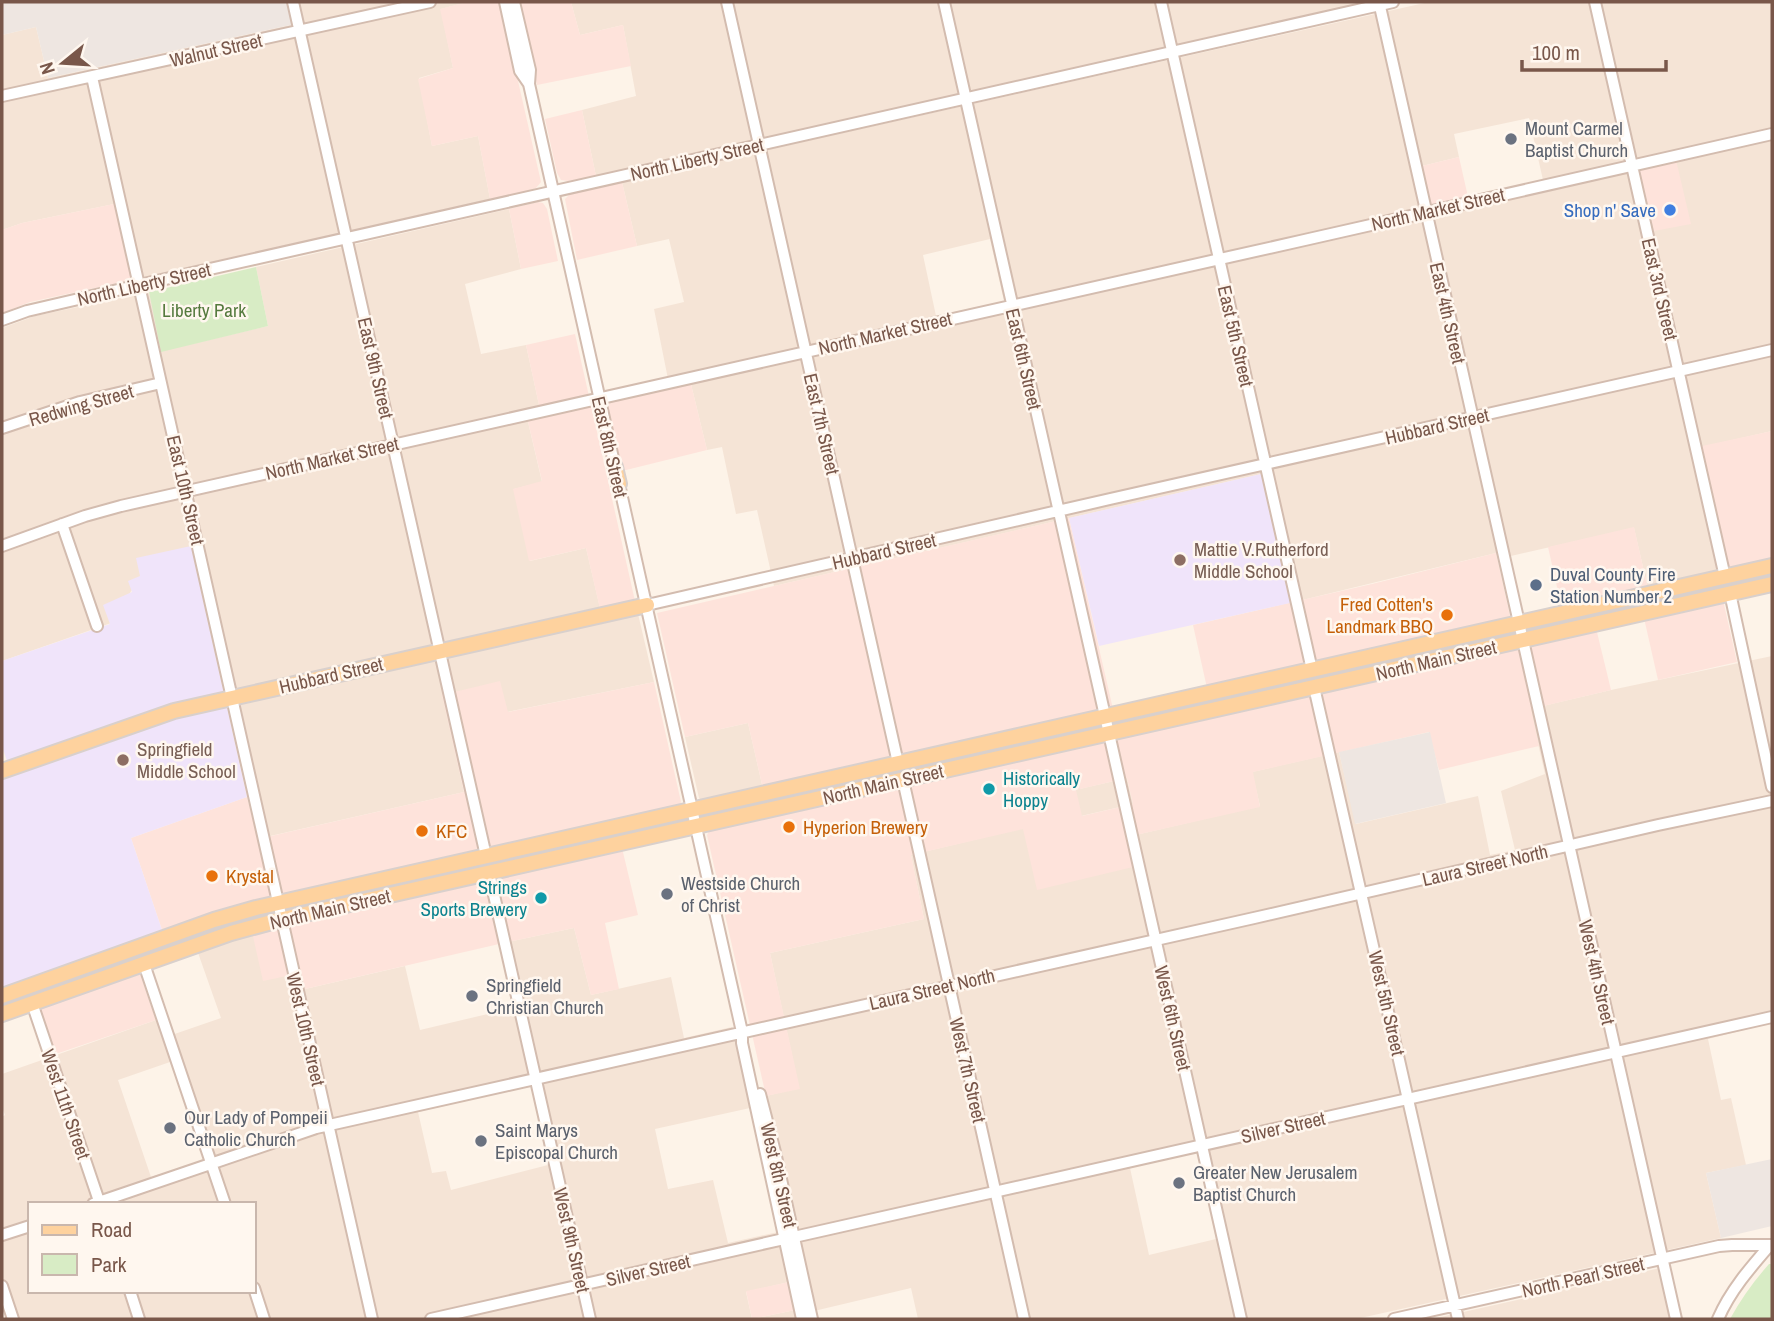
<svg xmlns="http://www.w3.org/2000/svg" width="1774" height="1321" font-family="'Archivo Narrow',sans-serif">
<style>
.residential{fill:#f5e4d6;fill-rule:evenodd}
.commercial{fill:#fee3db;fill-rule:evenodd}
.industrial{fill:#eee6e1}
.education{fill:#f0e4fa}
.park{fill:#d8ecc5}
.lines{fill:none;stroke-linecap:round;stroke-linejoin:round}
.minor-casing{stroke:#d3bcaf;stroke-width:14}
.major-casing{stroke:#d9d0cc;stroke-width:18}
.minor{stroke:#fff;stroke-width:10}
.major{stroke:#fed29e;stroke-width:14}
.worship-dot{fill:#6b7280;stroke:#fff7ef;stroke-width:2.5}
.shop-dot{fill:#3f7fe0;stroke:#fff7ef;stroke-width:2.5}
.education-dot{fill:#8d6e63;stroke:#fff7ef;stroke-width:2.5}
.service-dot{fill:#5c6f8a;stroke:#fff7ef;stroke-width:2.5}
.food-dot{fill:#e8710a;stroke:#fff7ef;stroke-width:2.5}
.culture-dot{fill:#0f9aa8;stroke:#fff7ef;stroke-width:2.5}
.labels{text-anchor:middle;stroke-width:5;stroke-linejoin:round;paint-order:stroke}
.street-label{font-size:19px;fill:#79574a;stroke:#fff7ef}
.worship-label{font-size:19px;fill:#5b616d;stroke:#fff7ef;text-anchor:start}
.shop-label{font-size:19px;fill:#366cbe;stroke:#fff7ef;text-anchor:end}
.park-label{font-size:19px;fill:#557a3e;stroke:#fff7ef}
.education-label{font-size:19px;fill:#785e54;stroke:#fff7ef;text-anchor:start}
.service-label{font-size:19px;fill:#4e5e75;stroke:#fff7ef;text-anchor:start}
.food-label{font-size:19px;fill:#c56008;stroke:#fff7ef;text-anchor:start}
.culture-label{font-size:19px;fill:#0d838f;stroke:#fff7ef;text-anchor:start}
</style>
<rect width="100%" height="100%" fill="#fdf3e8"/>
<path class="residential" d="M299,2H463L464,3L441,9L453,68L419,78L432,146L478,136L490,199L132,280L114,204L22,223L2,230V35L36,27L48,78L304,22Z
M571,2H1367L596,176L582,110L636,96L623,25L580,35Z
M1429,2H1772V431L1702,447L1730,571L1648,589L1634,528L1498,559L1496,553L1290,603L1261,474L774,586L757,510L736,514L722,447L707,450L691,384L670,389L654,309L684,302L669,239L637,246L622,182ZM1529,118L1543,180L1430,205L1422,166L1459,157L1454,134ZM990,239L1004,301L936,316L923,255Z
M509,209L521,269L465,284L481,354L526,345L539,405L525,409L542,482L514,489L530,561L586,548L600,608L635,601L654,682L507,712L443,695L464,792L257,839L191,546L140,577L111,623L2,661V328L35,316L149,292L162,351L268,326L256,267Z
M1772,656V1023L1708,1039L1721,1100L1731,1098L1746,1165L1706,1173L1721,1238L1356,1319H918L911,1288L814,1311L766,1096L799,1088L770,953L924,919L911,855L1023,828L1133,867L1127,837L1260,806L1252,772L1339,752L1356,824L1478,796L1490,855L1515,850L1501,791L1545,774L1530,709L1611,690ZM1197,1152L1216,1239L1149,1255L1130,1168Z
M748,723L763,789L709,801L701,800L699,798L685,737Z
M1127,778L1133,804L1081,816L1075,790Z
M574,928L591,995L671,977L684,1038L732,1027L750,1108L655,1129L668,1189L713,1180L728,1243L778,1232L789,1282L746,1292L752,1319L795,1310L797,1319H7L2,1304V1117L5,1115L2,1107V1074L156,1020L163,1038L221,1018L197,950L252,932L301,973L305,989L405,966L420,1030L513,1008L499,944ZM170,1062L205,1160L151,1177L118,1080ZM531,1086L548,1165L451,1190L446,1171L432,1173L418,1112ZM30,1204H254V1291H30Z
M1669,1266L1681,1319H1432Z"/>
<path class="commercial" d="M463,2H500L541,182L536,188L525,192L490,199L478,136L432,146L418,79L453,68L440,9L463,3Z
M519,2H571L580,35L623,25L631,66L537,85Z
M582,110L596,176L568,181L561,180L557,173L545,119Z
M1459,157L1468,197L1430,205L1422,166Z
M1676,160L1691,224L1654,231L1639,169Z
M622,182L637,246L577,260L565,199L570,194Z
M538,202L543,203L547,209L558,261L521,269L509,209Z
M114,204L132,280L30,302L2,313V230L22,223Z
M575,334L635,601L600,609L586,548L529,561L513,489L542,481L525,409L539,405L526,345Z
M691,384L707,450L622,471L607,403Z
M1772,431V561L1730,571L1702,446Z
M1069,518L1113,709L763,789L748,723L685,737L657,613Z
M1634,527L1648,589L1562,609L1548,547Z
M1496,553L1511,620L1207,688L1193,625L1372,584Z
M1723,600L1737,662L1658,680L1644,618Z
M1596,628L1611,690L1531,709L1539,746L1439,770L1429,732L1253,772L1260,807L1127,837L1133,867L1037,890L1023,829L911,855L924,919L770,953L800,1089L766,1096L707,835L709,831L728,824ZM1127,778L1133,804L1082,816L1076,790Z
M500,681L508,712L654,682L681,802L680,805L163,933L131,838L247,797L258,839L464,792L442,695Z
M622,848L638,915L605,923L619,989L591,995L574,928L499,944L305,989L301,973L263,981L252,932L267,928L290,926Z
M139,971L156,1020L44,1058L28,1010Z
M789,1282L795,1310L752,1319L746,1291Z"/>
<path class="industrial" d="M2,2H299L304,22L48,78L36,27L2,35Z
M1430,732L1446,803L1355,824L1339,752Z
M1772,1159V1226L1721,1238L1706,1173Z"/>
<path class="education" d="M1261,474L1290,603L1099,646L1069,518Z
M191,546L247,797L131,838L163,933L2,990V777L11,773L2,746V661L110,624L103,605L132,592L128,581L140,576L136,558Z"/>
<path class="park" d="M256,267L268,326L161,352L149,292Z
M1769,1264H1772V1319H1730C1741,1299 1754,1281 1769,1264Z"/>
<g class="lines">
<defs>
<path id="minor" d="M293,2L486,856
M505,2L520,71L529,84
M514,2L530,70L529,84L615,467
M727,2L898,763
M944,2L1241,1319
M1161,2L1312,670
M1379,2L1676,1319
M1595,2L1725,577
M92,77L372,1319
M2,96L430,2
M2,320L27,311L139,285L1393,2
M2,428L80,402L161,383
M619,484L742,1032V1043L802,1319
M62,524L97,626
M2,546L85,516L121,506L1309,239L1772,134
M1730,593L1772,787
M647,605L1110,499L1772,350
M1314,687L1458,1319
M903,780L1024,1319
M489,873L590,1319
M144,964L225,1204
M32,1003L100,1204
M760,1094L775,1152L812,1319
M93,1204L316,1128L1254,918L1658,825L1772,801
M2,1235L30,1226
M794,1237L1772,1017
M2,1286L13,1319
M254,1288L264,1319
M130,1291L139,1319
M431,1319L784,1239
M1394,1319L1719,1246L1732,1245H1772
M1718,1319C1730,1291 1750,1268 1770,1245"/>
<path id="major" d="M615,467L619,484
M2,771L174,711L647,605
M2,996L214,920L256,908L1772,566
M2,1014L231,933L283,919L1772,584"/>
</defs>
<use href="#minor" class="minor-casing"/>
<use href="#major" class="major-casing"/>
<use href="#minor" class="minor"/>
<use href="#major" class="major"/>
</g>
<g class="worship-dot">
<circle cx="1511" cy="139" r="7"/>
<circle cx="667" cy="894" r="7"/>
<circle cx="472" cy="996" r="7"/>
<circle cx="170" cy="1128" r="7"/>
<circle cx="481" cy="1141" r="7"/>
<circle cx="1179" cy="1183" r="7"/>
</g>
<circle class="shop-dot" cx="1670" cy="210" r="7"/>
<g class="education-dot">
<circle cx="1180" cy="560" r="7"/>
<circle cx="123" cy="760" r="7"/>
</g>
<circle class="service-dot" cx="1536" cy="585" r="7"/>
<g class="food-dot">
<circle cx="1447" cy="615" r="7"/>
<circle cx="789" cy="827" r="7"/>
<circle cx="422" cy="831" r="7"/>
<circle cx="212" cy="876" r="7"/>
</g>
<g class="culture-dot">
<circle cx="989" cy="789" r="7"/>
<circle cx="541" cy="898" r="7"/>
</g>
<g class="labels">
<g class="street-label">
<text transform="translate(216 50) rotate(-13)" y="7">Walnut Street</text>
<text transform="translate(697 159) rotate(-13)" y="7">North Liberty Street</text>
<text transform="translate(1438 209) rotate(-13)" y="7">North Market Street</text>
<text transform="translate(144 284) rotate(-13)" y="7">North Liberty Street</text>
<text transform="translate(1660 289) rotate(77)" y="7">East 3rd Street</text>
<text transform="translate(1448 313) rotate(77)" y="7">East 4th Street</text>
<text transform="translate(885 333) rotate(-13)" y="7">North Market Street</text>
<text transform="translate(1236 336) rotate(77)" y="7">East 5th Street</text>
<text transform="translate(1024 359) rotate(77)" y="7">East 6th Street</text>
<text transform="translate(376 368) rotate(77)" y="7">East 9th Street</text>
<text transform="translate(81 405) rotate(-16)" y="7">Redwing Street</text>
<text transform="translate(822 424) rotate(77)" y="7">East 7th Street</text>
<text transform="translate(1437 426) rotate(-13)" y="7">Hubbard Street</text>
<text transform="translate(610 447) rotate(77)" y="7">East 8th Street</text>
<text transform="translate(332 458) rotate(-13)" y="7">North Market Street</text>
<text transform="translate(186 490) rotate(77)" y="7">East 10th Street</text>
<text transform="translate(884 551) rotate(-13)" y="7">Hubbard Street</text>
<text transform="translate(1436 660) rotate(-13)" y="7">North Main Street</text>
<text transform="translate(331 675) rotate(-13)" y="7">Hubbard Street</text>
<text transform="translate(883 784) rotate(-13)" y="7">North Main Street</text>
<text transform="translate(1485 865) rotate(-13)" y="7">Laura Street North</text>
<text transform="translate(330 909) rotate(-13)" y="7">North Main Street</text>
<text transform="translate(1597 972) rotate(77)" y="7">West 4th Street</text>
<text transform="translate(932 989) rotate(-13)" y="7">Laura Street North</text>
<text transform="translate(1387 1003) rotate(77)" y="7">West 5th Street</text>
<text transform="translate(1173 1018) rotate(77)" y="7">West 6th Street</text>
<text transform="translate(306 1029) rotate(77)" y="7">West 10th Street</text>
<text transform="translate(968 1070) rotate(77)" y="7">West 7th Street</text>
<text transform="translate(66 1104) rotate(71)" y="7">West 11th Street</text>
<text transform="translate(1283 1127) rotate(-13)" y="7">Silver Street</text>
<text transform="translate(779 1175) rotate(77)" y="7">West 8th Street</text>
<text transform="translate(572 1240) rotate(77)" y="7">West 9th Street</text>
<text transform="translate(648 1270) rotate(-13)" y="7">Silver Street</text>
<text transform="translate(1583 1277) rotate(-13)" y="7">North Pearl Street</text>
</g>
<g class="worship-label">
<text x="1525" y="135">Mount Carmel<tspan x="1525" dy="22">Baptist Church</tspan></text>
<text x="681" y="890">Westside Church<tspan x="681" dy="22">of Christ</tspan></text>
<text x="486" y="992">Springfield<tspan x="486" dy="22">Christian Church</tspan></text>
<text x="184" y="1124">Our Lady of Pompeii<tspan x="184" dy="22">Catholic Church</tspan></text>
<text x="495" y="1137">Saint Marys<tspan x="495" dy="22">Episcopal Church</tspan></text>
<text x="1193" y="1179">Greater New Jerusalem<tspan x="1193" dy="22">Baptist Church</tspan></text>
</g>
<g class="shop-label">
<text x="1656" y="217">Shop n' Save</text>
</g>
<g class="park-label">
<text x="204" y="317">Liberty Park</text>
</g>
<g class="education-label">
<text x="1194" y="556">Mattie V.Rutherford<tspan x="1194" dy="22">Middle School</tspan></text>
<text x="137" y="756">Springfield<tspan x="137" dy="22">Middle School</tspan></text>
</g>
<g class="service-label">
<text x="1550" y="581">Duval County Fire<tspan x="1550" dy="22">Station Number 2</tspan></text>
</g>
<g class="food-label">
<text x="1433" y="611" text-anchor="end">Fred Cotten's<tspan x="1433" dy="22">Landmark BBQ</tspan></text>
<text x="803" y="834">Hyperion Brewery</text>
<text x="436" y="838">KFC</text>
<text x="226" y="883">Krystal</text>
</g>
<g class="culture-label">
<text x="1003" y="785">Historically<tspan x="1003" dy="22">Hoppy</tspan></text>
<text x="527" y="894" text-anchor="end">Strings<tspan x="527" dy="22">Sports Brewery</tspan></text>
</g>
</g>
<rect width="1774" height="1321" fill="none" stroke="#79574a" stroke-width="7"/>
<rect x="28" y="1202" width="228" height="91" fill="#fff7ef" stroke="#c9b7ad" stroke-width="2"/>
<rect x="42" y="1225" width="35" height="10" fill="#fed29e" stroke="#c9b7ad" stroke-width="2"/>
<text x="91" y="1237" font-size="21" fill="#79574a">Road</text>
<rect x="42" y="1254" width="35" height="21" fill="#d8ecc5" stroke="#c9b7ad" stroke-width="2"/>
<text x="91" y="1272" font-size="21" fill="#79574a">Park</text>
<g transform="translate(63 63) rotate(252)" stroke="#fff7ef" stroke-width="5" paint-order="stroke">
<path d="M0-5L12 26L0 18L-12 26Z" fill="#79574a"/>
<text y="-10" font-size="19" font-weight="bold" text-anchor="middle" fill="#79574a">N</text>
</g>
<path d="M1522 60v10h144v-10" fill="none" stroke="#79574a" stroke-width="3.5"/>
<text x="1532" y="60" font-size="21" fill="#79574a" stroke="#fff7ef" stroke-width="5" paint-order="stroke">100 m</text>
</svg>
